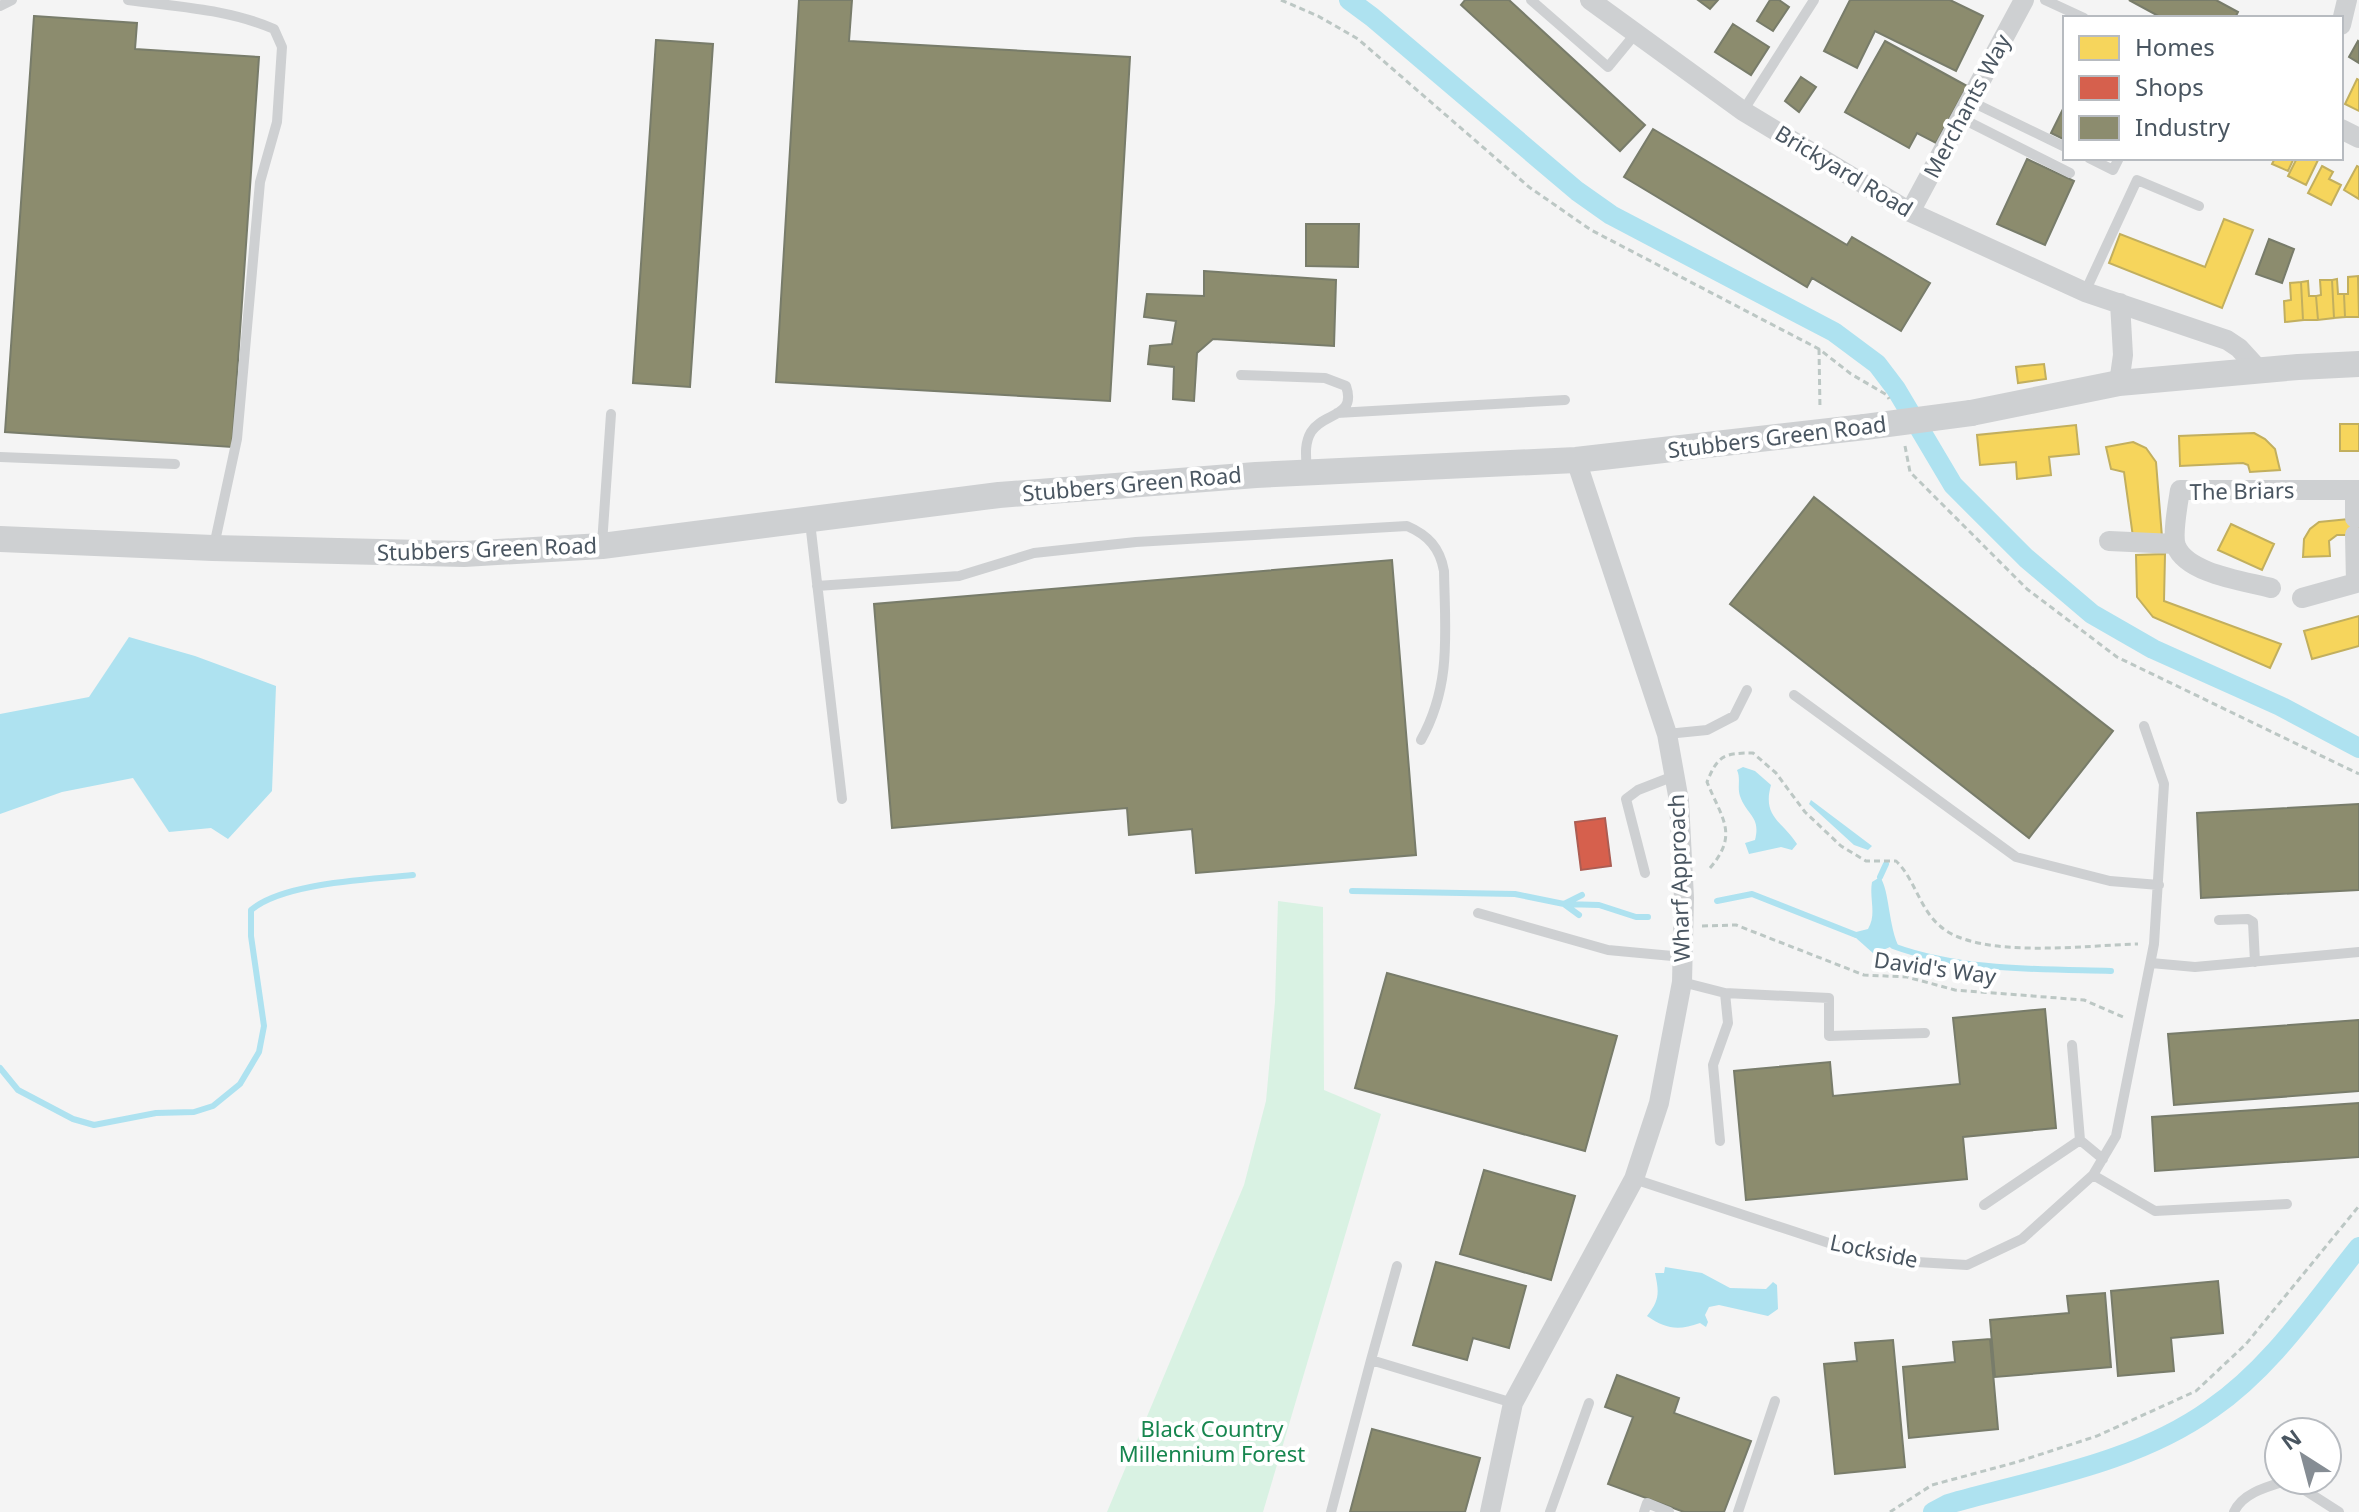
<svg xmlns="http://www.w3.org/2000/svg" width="2359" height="1512" font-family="'Noto Sans',sans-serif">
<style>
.green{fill:#d9f2e3}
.water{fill:#aee2f0}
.homes{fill:#f6d55c;stroke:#c2af5e;stroke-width:2}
.shops{fill:#d6604d;stroke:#ac5d53;stroke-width:2}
.industry{fill:#8c8c6e;stroke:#787c6a;stroke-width:2}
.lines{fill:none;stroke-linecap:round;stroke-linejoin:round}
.stream{stroke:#aee2f0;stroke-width:6}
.canal{stroke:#aee2f0;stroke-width:20}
.path{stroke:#bcc7c4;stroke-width:3;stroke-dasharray:6 4;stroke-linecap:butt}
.service{stroke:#ced0d2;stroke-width:10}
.minor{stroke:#ced0d2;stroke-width:20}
.tertiary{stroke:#ced0d2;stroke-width:26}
.tertiary-bridge{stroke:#ced0d2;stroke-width:26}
.labels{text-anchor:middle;stroke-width:8;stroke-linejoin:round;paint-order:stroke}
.street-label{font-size:22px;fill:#4a5661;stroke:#fff}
.park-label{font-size:22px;fill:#17864f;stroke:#fff}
</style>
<rect width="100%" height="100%" fill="#f4f4f4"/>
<path class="green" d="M1278,901L1323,907L1324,1090L1381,1114L1263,1512H1107L1244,1185L1266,1101L1275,1002Z"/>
<path class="water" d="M129,637L195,656L276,686L272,791L228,839L211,828L169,832L133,778L62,792L0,814V714L89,697Z
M1743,767L1755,771L1771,785C1762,817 1782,821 1797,844L1792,850L1781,847L1749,854L1745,843L1755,840C1761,816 1747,816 1740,796C1737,787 1741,779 1737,770Z
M1811,800L1872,846L1868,850L1854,845L1809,804Z
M1880,877C1890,891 1888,927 1900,949L1890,947L1874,954L1856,938L1848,934L1868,929C1877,914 1869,899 1872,882Z
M1665,1267L1702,1273L1730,1288L1766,1289L1773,1282L1777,1285L1778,1309L1768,1316L1719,1305L1709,1307L1705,1315L1708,1322L1706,1327L1700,1323C1678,1331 1666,1329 1647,1316C1660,1300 1659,1292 1655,1273H1664Z"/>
<path class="homes" d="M2357,79L2359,80V111L2345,104Z
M2275,158H2294L2288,171L2272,164Z
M2297,158L2318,160L2306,185L2288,176Z
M2322,166L2333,172L2329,179L2341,185L2331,205L2308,193Z
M2357,166L2359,167V199L2344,190Z
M2224,219L2253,230L2222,308L2109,263L2120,234L2205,267Z
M2358,276L2359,317H2345L2344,294H2348V277Z
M2337,279L2338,294H2344L2345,317L2334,318L2332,280Z
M2320,280H2332L2334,318L2318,320L2316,296L2321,295Z
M2308,281L2309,296H2316L2318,320H2303L2301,282Z
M2301,282L2303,320L2285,322L2284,301L2291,300L2290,283Z
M2044,364L2046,379L2018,383L2016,367Z
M2340,424H2359V451H2340Z
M2076,425L2079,454L2049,457L2051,475L2017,479L2016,462L1980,465L1977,435Z
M2254,433L2265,439L2275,449L2280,470L2250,472L2248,465L2243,463L2180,466L2179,436Z
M2133,442L2146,448L2156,462L2162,537H2133L2124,472L2111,469L2106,447Z
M2359,518V535H2337L2329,541L2330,556L2303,557L2304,539L2310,529L2319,522Z
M2231,524L2274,544L2262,570L2218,550Z
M2165,554L2164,601L2281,644L2270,668L2153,617L2137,597L2136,555Z
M2359,616V646L2312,659L2304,631Z"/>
<path class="shops" d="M1605,818L1611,866L1581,870L1575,822Z"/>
<path class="industry" d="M799,0H852L849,41L1130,57L1110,401L776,382Z
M1465,0H1509L1645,125L1620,151L1461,5Z
M1698,0H1718L1710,9Z
M1770,0H1779L1789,7L1773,31L1757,21Z
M1850,0H1950L1983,16L1956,71L1875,31L1857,68L1824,51Z
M2129,0H2216L2238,12L2235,18H2162Z
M34,16L137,23L135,49L259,57L232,447L5,432Z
M1733,24L1769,47L1751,75L1715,52Z
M656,40L713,44L690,387L633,383Z
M1885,41L1967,86L1936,143L1917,133L1909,148L1845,112Z
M2358,41L2359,42V63L2349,57Z
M1801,77L1816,87L1799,112L1785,101Z
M2065,105V140L2051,133Z
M1653,129L1847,245L1852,237L1930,283L1901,331L1812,278L1807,287L1624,177Z
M2027,159L2074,181L2045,245L1997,224Z
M1306,224H1359L1358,267L1306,266Z
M2269,239L2294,249L2282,283L2256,274Z
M1204,271L1336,280L1334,346L1213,339L1197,353L1194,401L1173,399L1174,367L1148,364L1150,346L1172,344L1176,321L1144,317L1147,294L1204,296Z
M1814,497L2113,731L2029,838L1730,604Z
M1392,560L1416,855L1196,873L1192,829L1129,835L1127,808L892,828L874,604Z
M2359,804V890L2201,898L2197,813Z
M1387,973L1617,1036L1585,1151L1355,1088Z
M2045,1009L2056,1128L1963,1137L1967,1179L1746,1200L1734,1071L1830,1062L1833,1096L1960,1084L1953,1018Z
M2359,1020V1091L2174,1105L2168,1034Z
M2359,1103V1157L2155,1171L2152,1117Z
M1484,1170L1575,1196L1551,1280L1460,1254Z
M1436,1262L1526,1286L1509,1348L1473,1338L1467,1360L1413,1345Z
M2218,1281L2223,1333L2171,1338L2174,1371L2118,1376L2111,1291Z
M2105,1293L2111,1367L1995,1377L1990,1320L2069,1313L2067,1296Z
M1990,1339L1998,1429L1909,1438L1903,1367L1955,1362L1953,1342Z
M1893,1340L1905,1467L1835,1474L1824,1364L1857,1361L1855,1343Z
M1617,1375L1679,1398L1674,1413L1751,1441L1724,1512H1684L1608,1484L1633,1417L1605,1407Z
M1372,1429L1480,1458L1465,1512H1350Z"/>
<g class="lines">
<path class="stream" d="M1880,877L1886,864
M1352,891L1515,894L1564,904L1599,905L1636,917H1648
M1717,901L1752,894L1856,935
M1579,915L1564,904L1582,895
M1893,946C1961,971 2039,969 2111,971
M0,1068L18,1090L73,1119L94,1125L156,1113L194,1112L213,1106L240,1084L259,1052L264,1026L251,936V910C284,882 370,880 413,875"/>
<path class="canal" d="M1349,0L1372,17L1577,191L1611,215L1834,332L1877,364L1896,389L1953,485L2026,558L2092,614L2153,649L2280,706L2359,748
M1933,1512L1948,1504C2036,1479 2136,1463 2211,1409C2271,1368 2314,1303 2359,1247"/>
<path class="path" d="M1281,0L1318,16L1358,39L1529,187L1591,230L1819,349L1851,374L1887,395L1889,399
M1819,349L1820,409
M1905,446L1910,472L2027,589L2117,657L2359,774
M1710,868C1739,834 1722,819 1707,782C1718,755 1724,753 1753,753L1776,773L1805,812L1841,846L1866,861H1896C1915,879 1919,908 1940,926C1978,960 2088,945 2138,944
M1702,926L1736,925L1864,975L1907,977L1955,990L2084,1000L2123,1017
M1890,1512L1932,1485L2017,1462L2097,1436L2196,1391L2246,1344L2359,1206"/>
<path class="service" d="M128,0C178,7 228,9 274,29L282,47L277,122L260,182L237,439L214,546
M1531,0L1608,67L1636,33
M2045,0L2084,18
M0,6L12,0
M1970,101L2065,147
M1743,111L1814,0
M1961,118L2070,173
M2089,158L2113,170L2119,158
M2085,292L2137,180L2199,206
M1241,375L1325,378L1346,386C1357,418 1323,412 1311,432C1304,444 1306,457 1307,470
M1337,413L1565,400
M0,457L175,464
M810,522L842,799
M602,544L611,414
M817,586L959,576L1034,553L1136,542L1407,526C1428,535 1440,548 1444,571C1445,632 1452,684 1421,740
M1794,695L2016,857L2110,881L2159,885
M1667,734L1707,730L1734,716L1747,690
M1645,873L1626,799L1638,790L1674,776
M1478,913L1608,950L1683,957
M2219,920L2248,919L2253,922L2255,962
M2151,963L2195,967L2359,952
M1682,982L1725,993L1829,998V1036L1925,1033
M2072,1045L2080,1140L2103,1159
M1720,1141L1713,1065L1728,1023L1725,993
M2093,1175L2155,1211L2287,1204
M1634,1179L1841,1247L1917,1262L1967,1265L2022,1239L2093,1175L2116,1136L2154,944L2164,784L2144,726
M1984,1205L2080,1140
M1371,1360L1397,1266
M1331,1512L1371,1360L1513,1403
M1550,1512L1589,1403
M1644,1512L1647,1503L1669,1512
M1738,1512L1775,1401
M2234,1512C2243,1492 2270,1486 2289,1480L2339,1512"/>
<path class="minor" d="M1590,0L1743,111L1910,212L2085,292L2227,340L2239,348L2260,371
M2341,25L2347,0
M2341,129L2359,138
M1910,212L2024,0
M2119,383L2123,355L2120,303
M2355,518V490
M2109,541L2175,544
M2271,588C2245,581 2187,574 2176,546C2172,535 2178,503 2180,490H2359
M2302,598L2356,583L2355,535
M1490,1512L1513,1403L1634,1179L1659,1103L1682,982L1684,898L1679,801L1667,734L1576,460"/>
<path class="tertiary" d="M1971,413L2119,383L2298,367L2359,364
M0,539L213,548L464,554L602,546L999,495L1256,475L1576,460L1865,427"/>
<path class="tertiary-bridge" d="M1865,427L1971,413"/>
</g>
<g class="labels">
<g class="street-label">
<text transform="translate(1967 106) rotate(-62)" y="8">Merchants Way</text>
<text transform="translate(1844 171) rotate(31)" y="8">Brickyard Road</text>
<text transform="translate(1777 437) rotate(-7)" y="8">Stubbers Green Road</text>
<text transform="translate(1132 484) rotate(-5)" y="8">Stubbers Green Road</text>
<text transform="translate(2242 491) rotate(-1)" y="8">The Briars</text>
<text transform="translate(487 549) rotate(-2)" y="8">Stubbers Green Road</text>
<text transform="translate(1679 878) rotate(-92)" y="8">Wharf Approach</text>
<text transform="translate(1935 968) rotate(8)" y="8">David's Way</text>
<text transform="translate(1874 1251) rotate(12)" y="8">Lockside</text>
</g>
<g class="park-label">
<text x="1212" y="1437">Black Country<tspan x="1212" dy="25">Millennium Forest</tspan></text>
</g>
</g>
<rect x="2063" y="16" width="280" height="144" fill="#ffffff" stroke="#b7bbc0" stroke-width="2"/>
<rect x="2079" y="36" width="40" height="24" fill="#f6d55c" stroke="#b7bbc0" stroke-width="2"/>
<text x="2135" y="56" font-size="24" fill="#4a5661">Homes</text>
<rect x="2079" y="76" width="40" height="24" fill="#d6604d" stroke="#b7bbc0" stroke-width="2"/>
<text x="2135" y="96" font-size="24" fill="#4a5661">Shops</text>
<rect x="2079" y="116" width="40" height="24" fill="#8c8c6e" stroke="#b7bbc0" stroke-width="2"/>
<text x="2135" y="136" font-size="24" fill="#4a5661">Industry</text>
<g transform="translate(2303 1456) rotate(324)"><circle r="38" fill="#ffffff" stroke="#b7bbc0" stroke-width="2"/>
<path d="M0-6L14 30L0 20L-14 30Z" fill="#868d94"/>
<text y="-12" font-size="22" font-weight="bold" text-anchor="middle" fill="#4a5661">N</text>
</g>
</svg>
